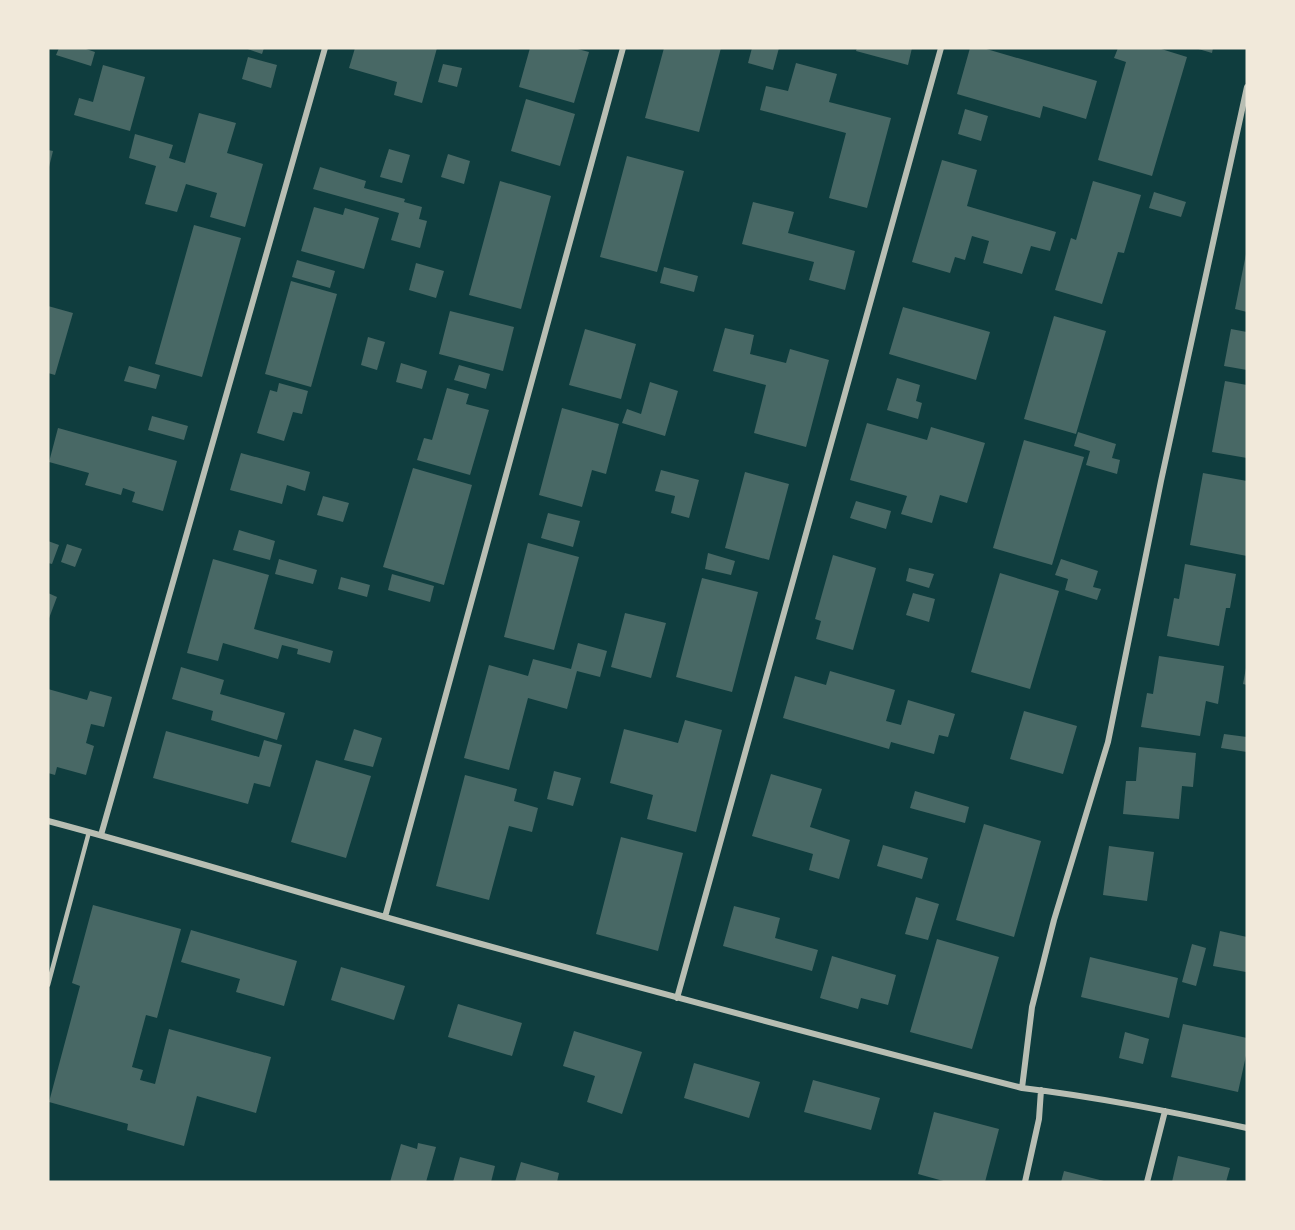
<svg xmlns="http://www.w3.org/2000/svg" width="1295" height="1230" font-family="'DejaVu Sans',sans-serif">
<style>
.building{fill:#486865}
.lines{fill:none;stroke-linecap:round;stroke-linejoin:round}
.service{stroke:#b8beb3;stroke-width:4.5}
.minor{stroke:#b8beb3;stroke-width:6}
</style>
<rect width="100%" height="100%" fill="#0f3d3e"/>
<path class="building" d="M59,48H87L86,49L95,52L91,66L56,55Z
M245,48H264L262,54Z
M355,48H437L422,103L394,95L397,82L349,68Z
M530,48H574L589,52L574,103L519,87Z
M664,48H721L699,132L645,118Z
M752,48H779L773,70L748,63Z
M857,48H912L908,65L856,51Z
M970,48H983L1097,81L1086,119L1043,106L1040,118L957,94Z
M1118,48H1158L1187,57L1152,176L1098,160L1126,62L1114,58Z
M1195,48H1213L1212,53Z
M248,57L277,65L271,88L242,79Z
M796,63L837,74L829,102L891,118L867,208L829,198L846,133L760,110L766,86L788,91Z
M443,64L462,68L457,87L438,82Z
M103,65L145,77L130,131L74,115L79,98L93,102Z
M526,99L575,114L560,166L511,151Z
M965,109L988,116L981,141L958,134Z
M199,113L236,123L227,153L263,164L245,227L210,217L217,193L186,184L177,212L145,204L156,166L129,158L135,134L173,145L169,158L185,163Z
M389,149L410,155L402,183L380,177Z
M48,150L53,151L49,167H48Z
M448,154L470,161L464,184L441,177Z
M627,156L684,171L657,272L600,257Z
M942,160L977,170L967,206L1056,232L1050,251L1031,246L1022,274L983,263L989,241L972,236L965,260L955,257L950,273L912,262Z
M320,167L366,181L364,188L405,199L404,202L422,207L419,219L427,221L420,248L391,240L399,213L313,189Z
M500,181L551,196L521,309L469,295Z
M1093,181L1141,195L1124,253L1118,252L1102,304L1055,290L1071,238L1076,240Z
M1154,192L1186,202L1181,217L1149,208Z
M753,202L794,212L788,233L855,251L845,290L809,280L814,262L742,244Z
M314,207L343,215L345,208L379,218L364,269L301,251Z
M194,225L241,238L202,377L155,364Z
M1246,254H1247V312L1235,309Z
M297,260L335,271L330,288L292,277Z
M416,263L444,271L436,298L409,290Z
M664,267L698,276L694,292L660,283Z
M291,281L337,294L311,387L265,374Z
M48,306L73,313L55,375L48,373Z
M903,307L990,332L976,380L889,354Z
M450,311L514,327L503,371L439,354Z
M1054,316L1106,331L1076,434L1024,419Z
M725,328L754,335L750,354L786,363L790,349L829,360L806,447L754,433L766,385L713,371Z
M585,329L636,344L621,399L569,385Z
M1231,329L1247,332V370L1224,366Z
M368,337L385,342L377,370L361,365Z
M401,363L427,371L422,389L396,382Z
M459,365L490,374L486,389L454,380Z
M129,366L160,375L156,389L124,381Z
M897,378L920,385L916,401L922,403L918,419L887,410Z
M1225,381L1247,385V458L1212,452Z
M650,382L678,391L665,436L622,423L627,409L641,414Z
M279,383L308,391L302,414L293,412L284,441L257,433L270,390L277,392Z
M447,388L469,394L466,404L489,410L470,475L417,460L424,438L432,440Z
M562,408L619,424L606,474L592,470L582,507L539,495Z
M152,416L188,426L184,440L148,430Z
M867,423L927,440L931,427L985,443L967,503L940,495L932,523L901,514L907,496L850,480Z
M58,428L177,461L163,511L132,502L135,492L123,488L121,495L85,485L89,473L49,462Z
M1078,432L1116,444L1112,458L1120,460L1117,474L1086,465L1090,451L1074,446Z
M1024,440L1084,457L1052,565L993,548Z
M241,453L310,472L305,491L287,485L282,504L230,490Z
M413,468L472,485L444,585L383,567Z
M661,470L699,480L689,518L671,513L675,496L655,491Z
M745,472L789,484L769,560L725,548Z
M1203,473L1247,481V556L1190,545Z
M323,496L349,503L343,522L317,515Z
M856,501L891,511L886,529L850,518Z
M548,513L580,521L573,547L541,538Z
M239,530L275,541L270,560L233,550Z
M48,541L59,545L52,564L48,563Z
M528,543L579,557L554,650L504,637Z
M67,544L82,549L75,567L61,562Z
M708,553L735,561L731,575L705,569Z
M833,555L876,568L853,650L816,639L821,621L815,619Z
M213,559L269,575L254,629L333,651L330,663L297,654L298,649L282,645L278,659L223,643L218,661L187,653Z
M279,559L317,570L313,584L275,574Z
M1061,559L1098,571L1093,587L1101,589L1097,600L1065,590L1068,579L1055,575Z
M1185,564L1236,574L1230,608H1226L1219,646L1167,636L1174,598L1179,599Z
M909,568L934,574L929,588L906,581Z
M1000,573L1059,591L1030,689L971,672Z
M392,574L434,586L430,602L388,590Z
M341,577L370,585L367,597L338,589Z
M702,578L758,592L732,692L676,677Z
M48,593L57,597L48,621Z
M913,593L935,599L929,622L906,615Z
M625,613L666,623L651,678L611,667Z
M578,643L607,651L600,677L577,671L567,709L528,698L509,770L464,758L489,665L528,676L533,659L571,669Z
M1159,656L1224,666L1218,704L1206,701L1200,736L1141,727L1147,693L1153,694Z
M181,667L224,680L220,694L285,713L277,740L211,720L213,711L172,699Z
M1246,668H1247V685L1243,684Z
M830,671L895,690L886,721L901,725L908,700L955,714L948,737L939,735L934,754L891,742L889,749L783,718L795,676L826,685Z
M48,689L87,700L90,691L112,697L104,727L91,724L86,743L94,746L86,775L57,767L55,775L48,773Z
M1024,711L1077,726L1063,774L1010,759Z
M685,720L722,730L696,832L647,819L653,795L610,783L624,729L678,743Z
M354,729L382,738L373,767L344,760Z
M166,731L259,757L264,740L282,745L270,787L254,783L248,804L153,778Z
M1224,734L1247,737V752L1221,748Z
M1139,747L1196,753L1193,787L1182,786L1179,819L1123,814L1126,781H1136Z
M316,760L371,776L346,858L291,842Z
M554,771L581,778L573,806L547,799Z
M771,774L822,789L810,827L850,840L839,879L809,870L813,854L752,836Z
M465,775L517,789L514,801L538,808L532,832L509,826L489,900L436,886Z
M915,791L969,807L965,823L910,808Z
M984,824L1041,841L1014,937L956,920Z
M621,837L683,853L658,951L596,934Z
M883,845L928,858L922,879L877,866Z
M1109,846L1154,852L1147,901L1103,895Z
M916,897L939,904L928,940L905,934Z
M93,905L181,929L157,1018L146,1015L132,1067L143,1070L140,1080L155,1084L169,1029L271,1057L256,1113L197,1096L184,1146L127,1130L128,1124L49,1102L80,986L72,983Z
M734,906L780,918L775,938L818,950L812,971L723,946Z
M191,930L297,961L284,1006L236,992L240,979L181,962Z
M1220,931L1247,937L1246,972L1213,966Z
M937,939L999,957L972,1049L910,1032Z
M1192,944L1206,948L1196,986L1182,982Z
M832,956L896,975L888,1005L861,998L858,1009L820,998Z
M1090,957L1178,978L1169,1018L1081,997Z
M341,967L405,986L394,1020L331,1000Z
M458,1004L522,1023L512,1056L448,1037Z
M1183,1024L1247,1038V1051L1238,1092L1171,1077Z
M574,1031L642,1052L622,1114L587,1102L595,1076L563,1066Z
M1125,1032L1149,1039L1143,1064L1119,1058Z
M694,1063L760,1082L749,1118L684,1098Z
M813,1080L880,1098L871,1130L804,1112Z
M934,1112L999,1129L985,1182H947L918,1174Z
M418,1143L436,1147L426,1182H390L401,1144L417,1149Z
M1178,1156L1230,1168L1226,1182H1172Z
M460,1157L495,1166L491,1182H453Z
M521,1162L559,1173L557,1182H515Z
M1064,1171L1104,1181V1182H1061Z"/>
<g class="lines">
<path class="service" d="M48,985L89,832"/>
<path class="minor" d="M48,821C161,851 272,885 385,917C596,977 809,1033 1022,1088C1098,1097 1172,1112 1247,1128
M101,835L325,48
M385,917L623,48
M677,998L941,48
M1022,1088L1032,1007L1054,920L1108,742L1161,481L1247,87
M1025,1182L1039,1119L1041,1090
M1147,1182L1165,1111"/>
</g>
<rect width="1295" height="1230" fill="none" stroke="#f1e9da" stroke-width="99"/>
</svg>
